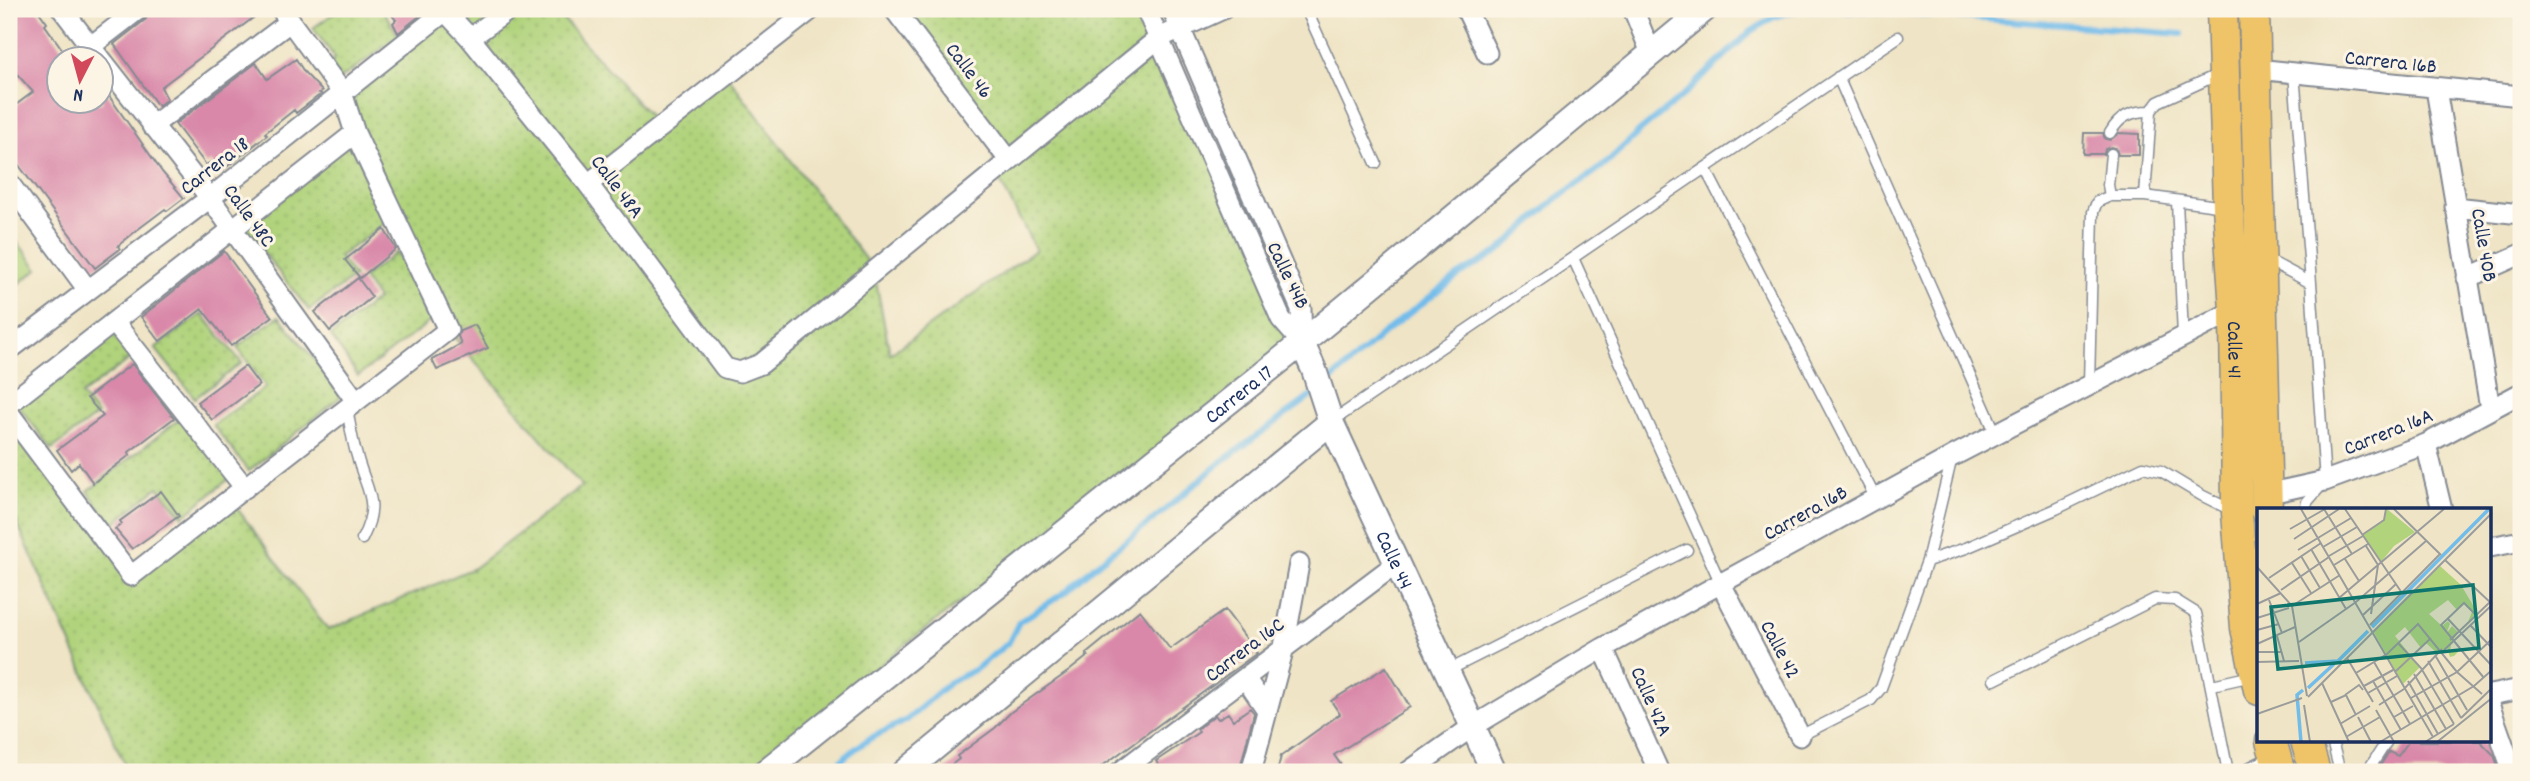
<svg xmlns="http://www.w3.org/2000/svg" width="2530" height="781" font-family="Dekko,sans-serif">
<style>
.grass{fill:url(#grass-dots);stroke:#66816d;stroke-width:2}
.park{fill:#b0d37c;stroke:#66816d;stroke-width:2}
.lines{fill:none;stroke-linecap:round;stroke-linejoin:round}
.stream{stroke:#72bcea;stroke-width:6}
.building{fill:#d988a9}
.service-casing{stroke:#858a92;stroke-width:13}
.minor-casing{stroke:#858a92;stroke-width:23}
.tertiary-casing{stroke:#858a92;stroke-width:28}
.primary-casing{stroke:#858a92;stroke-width:33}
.service{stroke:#fff;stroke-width:10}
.minor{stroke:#fff;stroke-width:19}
.tertiary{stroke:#fff;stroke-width:24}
.primary{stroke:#efc469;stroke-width:30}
.labels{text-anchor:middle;stroke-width:6;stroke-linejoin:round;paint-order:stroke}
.street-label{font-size:21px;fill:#1b2f5e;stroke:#fcf5e5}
.inset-river{fill:none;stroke:#72bcea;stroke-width:3.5}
.inset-road{fill:none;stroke:#9a9c9c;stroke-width:2}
.view{fill:#0f766e;fill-opacity:0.15;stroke:#0f766e;stroke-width:3.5}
.inset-edge{fill:none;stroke:#1b2f5e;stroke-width:3.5}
</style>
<defs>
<pattern id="grass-dots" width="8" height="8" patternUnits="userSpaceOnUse" patternTransform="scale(1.75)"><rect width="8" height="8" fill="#b0d37c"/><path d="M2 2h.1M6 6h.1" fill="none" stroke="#97b56e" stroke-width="1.8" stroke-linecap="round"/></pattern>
</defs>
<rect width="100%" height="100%" fill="#fcf5e5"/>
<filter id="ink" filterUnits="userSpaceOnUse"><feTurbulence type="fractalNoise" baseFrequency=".0143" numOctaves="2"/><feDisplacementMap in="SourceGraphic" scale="14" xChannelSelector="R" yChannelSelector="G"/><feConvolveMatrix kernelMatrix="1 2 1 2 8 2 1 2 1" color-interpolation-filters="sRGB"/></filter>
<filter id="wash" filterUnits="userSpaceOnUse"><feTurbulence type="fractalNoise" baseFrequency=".00686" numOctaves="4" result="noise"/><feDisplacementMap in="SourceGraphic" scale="28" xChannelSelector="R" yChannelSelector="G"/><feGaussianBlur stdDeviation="1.57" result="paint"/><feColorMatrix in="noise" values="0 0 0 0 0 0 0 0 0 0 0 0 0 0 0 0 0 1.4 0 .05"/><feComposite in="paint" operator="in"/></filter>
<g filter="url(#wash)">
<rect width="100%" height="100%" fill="#efe4c5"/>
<path class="grass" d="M340,9H382L399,36L339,80L331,62L335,58L313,28Z
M456,9H554L660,128L727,75L874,271L890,354L1036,250L995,172L990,134L894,9H1152L1302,343L920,633L747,772H128L9,505V413L131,576L230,499L328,630L474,568L582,486L448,330L342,92L444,12Z
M354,139L392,218L339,257L354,277L309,310L244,228Z
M397,252L432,320L358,376L331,336L377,299L363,278Z
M202,314L242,363L195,398L155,348Z
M279,316L343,395L249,471L213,425L266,387L237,347Z
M113,330L131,358L81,395L97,415L52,449L17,404Z
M181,418L230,478L183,516L158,487L111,526L88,491Z"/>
<path class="park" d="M9,231L38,269L9,291Z"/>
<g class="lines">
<path class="stream" d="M1325,385L1390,328L1459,275L1499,251L1555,200L1603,166L1640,131L1687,92L1749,33L1772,18L1800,9L1892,12L2182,34
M829,772L847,755L869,739L907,720L950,682L976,669L1009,642L1019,622L1064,593L1098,563L1159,515L1220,463L1314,394"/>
</g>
<g id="blocks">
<path class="building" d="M9,9H37L47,23L45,25L70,60H60V102L102,103V86L162,172L184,198L167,211L165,209L137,230L118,246L120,249L95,268L9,152V110L33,92L9,65Z
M151,9H265L161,87L167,99L158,106L114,44L146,19Z
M387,9H419L422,14L398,33L393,23L396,20Z
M296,59L304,72L322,91L319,93L321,94L296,113L294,110L265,133L267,135L219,173L211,162L206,165L175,124L256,63L267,79Z
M2084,133H2103L2105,139L2110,140L2119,133L2139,134V155H2118L2116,148L2111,147L2105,149L2104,154H2083Z
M384,229L396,249L360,278L345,260Z
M224,251L272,317L231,346L202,309L160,341L141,317Z
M358,278L372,297L330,331L315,312Z
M475,325L488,348L437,370L432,360L461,344L458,336L460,331Z
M132,364L174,418L129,452L130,455L93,483L79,463L71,470L57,450L103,416L87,398Z
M245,366L259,385L212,420L197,402Z
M161,491L179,516L132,549L115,529L122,524L120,521Z
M1140,610L1170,649L1225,610L1257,653L1094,772H942L959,759L957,756L995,728L1011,712L1069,671L1088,656L1086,654Z
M1386,667L1410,707L1334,755L1346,772H1277L1281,756L1340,714L1331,701Z
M1250,708L1254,713L1239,772H1163L1156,761L1199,732L1197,729L1215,715L1218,719L1228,713L1233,720Z
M2409,741H2480L2494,755L2500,772H2376L2389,752L2398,756Z"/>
</g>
</g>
<g filter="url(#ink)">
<use href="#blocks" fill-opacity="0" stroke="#858a92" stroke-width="2"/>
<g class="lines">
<defs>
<path id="service" d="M1306,9L1376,163
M2294,73L2311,283
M2219,74L2158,102L2151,111L2145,196L2224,207
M1838,77L1996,434
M2110,133C2120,116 2131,111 2151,111
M1705,168L1876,499
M2110,196L2108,185L2111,154
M2177,201L2183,336
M1573,258L1721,584
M2264,258L2311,283L2325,481L2307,502L2305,510
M2089,385L2093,212L2097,202L2110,196H2145
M347,408C350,424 352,441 357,456C367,493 381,501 362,539
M1331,422L1898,37
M1952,457L1927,561L1966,548L2056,509L2143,467L2161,471L2201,495L2233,511
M1447,671L1687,550
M1994,680L2155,599L2175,600L2196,613L2228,772
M2212,685L2252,676
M1800,736L1871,700L1881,688L1927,561
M2332,741L2340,772
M2367,772L2387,741"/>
<path id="minor" d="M62,9L101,60
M443,9L470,38L588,184L725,368L740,372L761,364L1159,38L1223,9
M894,9L1009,160
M1146,9L1281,319L1302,343
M1172,9L1301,309L1302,343
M1466,9L1487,53
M1633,9L1651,53
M470,38L510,9
M91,46L139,9
M102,60L210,198L356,401
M2256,69L2521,96
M2436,89L2490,408
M152,126L291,21
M9,183L88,290
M588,184L812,9
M2455,207L2521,214
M2467,278L2521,254
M114,322L245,488
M9,350L210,198L444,12
M9,404L355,133
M9,413L131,576L448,330L355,133L342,92L281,9
M2426,444L2442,510
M2266,494L2325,481L2426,444L2521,393
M2490,547L2521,541
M1721,584L1800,736
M1603,648L1659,772
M1245,678L1267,710
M2490,695L2521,689
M2490,707L2513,772
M1120,772L1397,563
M1251,772L1284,647L1299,564
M1408,772L1472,727L1603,648L1953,456L2235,310
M2251,772L2276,760"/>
<g id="tertiary">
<path id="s1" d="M1302,343L1314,370L1331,422L1494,772"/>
<path id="s2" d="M765,772L1302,343L1705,9"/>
<path d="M905,772L1331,422"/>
</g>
<g id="primary">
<path id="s3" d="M2222,9L2228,207L2235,310L2237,513L2246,628L2259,690"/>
<path d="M2254,9L2267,510"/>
<path d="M2271,741L2280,772"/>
<path d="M2306,741L2315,772"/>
</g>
</defs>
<use href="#service" class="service-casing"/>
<use href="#minor" class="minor-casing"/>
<use href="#tertiary" class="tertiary-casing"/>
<use href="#primary" class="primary-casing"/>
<use href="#service" class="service"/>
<use href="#minor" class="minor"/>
<use href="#tertiary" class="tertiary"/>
<use href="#primary" class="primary"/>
</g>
</g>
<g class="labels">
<g class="street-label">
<text transform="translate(2391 61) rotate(6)" y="7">Carrera 16B</text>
<text transform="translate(970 70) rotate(53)" y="7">Calle 46</text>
<text transform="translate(214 165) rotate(-38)" y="7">Carrera 18</text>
<text transform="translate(618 186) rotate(53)" y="7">Calle 48A</text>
<text transform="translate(250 215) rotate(54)" y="7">Calle 48C</text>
<text transform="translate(2485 245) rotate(80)" y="7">Calle 40B</text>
<text transform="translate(1289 275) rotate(64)" y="7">Calle 44B</text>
<text dy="7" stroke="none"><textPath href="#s3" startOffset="341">Calle 41</textPath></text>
<text dy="7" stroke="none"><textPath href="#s2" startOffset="606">Carrera 17</textPath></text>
<text transform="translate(2388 431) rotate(-22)" y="7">Carrera 16A</text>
<text transform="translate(1805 512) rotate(-29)" y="7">Carrera 16B</text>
<text dy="7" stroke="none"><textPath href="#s1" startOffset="236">Calle 44</textPath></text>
<text transform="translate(1244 649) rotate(-37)" y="7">Carrera 16C</text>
<text transform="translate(1781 649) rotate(62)" y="7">Calle 42</text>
<text transform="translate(1652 701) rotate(66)" y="7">Calle 42A</text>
</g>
</g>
<g transform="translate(2257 508)">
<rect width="234" height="234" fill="#efe4c5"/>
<path d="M183,58L204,77L220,104L211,114L215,104L207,95L200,102L191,92L172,106L185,118L191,113L193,116L189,126L195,118L201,124L194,136L193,144H201L197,148L193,149L190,140L180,145L169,135L164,140L148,119L138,128L163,159L146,176L116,123Z" fill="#b0d37c"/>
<path d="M130,1L158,24L137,38L124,54L106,27L127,12Z" fill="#b0d37c"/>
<path class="inset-river" d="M115,119L232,1M48,155L81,153L111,123M51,180L77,156M44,234L40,187L46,182"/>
<path class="inset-road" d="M44,1L176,229M67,1L95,46M88,1L145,85M137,1L184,47M33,21L68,1M105,27L127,12L129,1M37,31L82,1M109,38L121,57L114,106M66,39L100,19M54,41L89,101M41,42L94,10M44,48L63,80M72,48L106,28M88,51L102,73M188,52L235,96M35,55L54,85M77,57L111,36M0,59L35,98L50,188M12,70L64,35M24,82L72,49M82,90L187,1M12,92L25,125M0,96L24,85M35,98L83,67M106,107L139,76M219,107L207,95L184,117L227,170M0,110L32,100M191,111L235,158M113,117L183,46M213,117L235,140M0,122L22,116M20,128L27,153M193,132L233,94M42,134L99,94L169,33M141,135L164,160L197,216M0,136L38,119M187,142L235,97M0,144H25M178,147L210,202M90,150L116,194M171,153L204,210M0,154L42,153M117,154L153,216M139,163L174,130M99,165L130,146L161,116L200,164L225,186M157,166L189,221M116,173L144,222M151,173L181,226M65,175L92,234M107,178L136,162M111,185L140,168M88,187L102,177L106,182M51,189L235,5M154,190L200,164L235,131M74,194L89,187L99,207M47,197L53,234M122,197L147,181L185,141M119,202L137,234M0,206L45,190M101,209L114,234M137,209L156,198M204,210L235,180M83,216L113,198M89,229L123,209M123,234L217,178L235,162M168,234L197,216M180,234L235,190"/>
<path class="view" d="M216,77L222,140L21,161L14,99Z"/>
<rect width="234" height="234" class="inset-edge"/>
</g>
<rect width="2530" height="781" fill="none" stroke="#fcf5e5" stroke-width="35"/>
<g transform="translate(80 80) rotate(186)"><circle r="33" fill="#fcf5e5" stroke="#a2a6af" stroke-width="2"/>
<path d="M0-5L12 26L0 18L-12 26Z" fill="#d1495b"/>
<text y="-10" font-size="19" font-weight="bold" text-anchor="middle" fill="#1b2f5e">N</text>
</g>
</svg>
